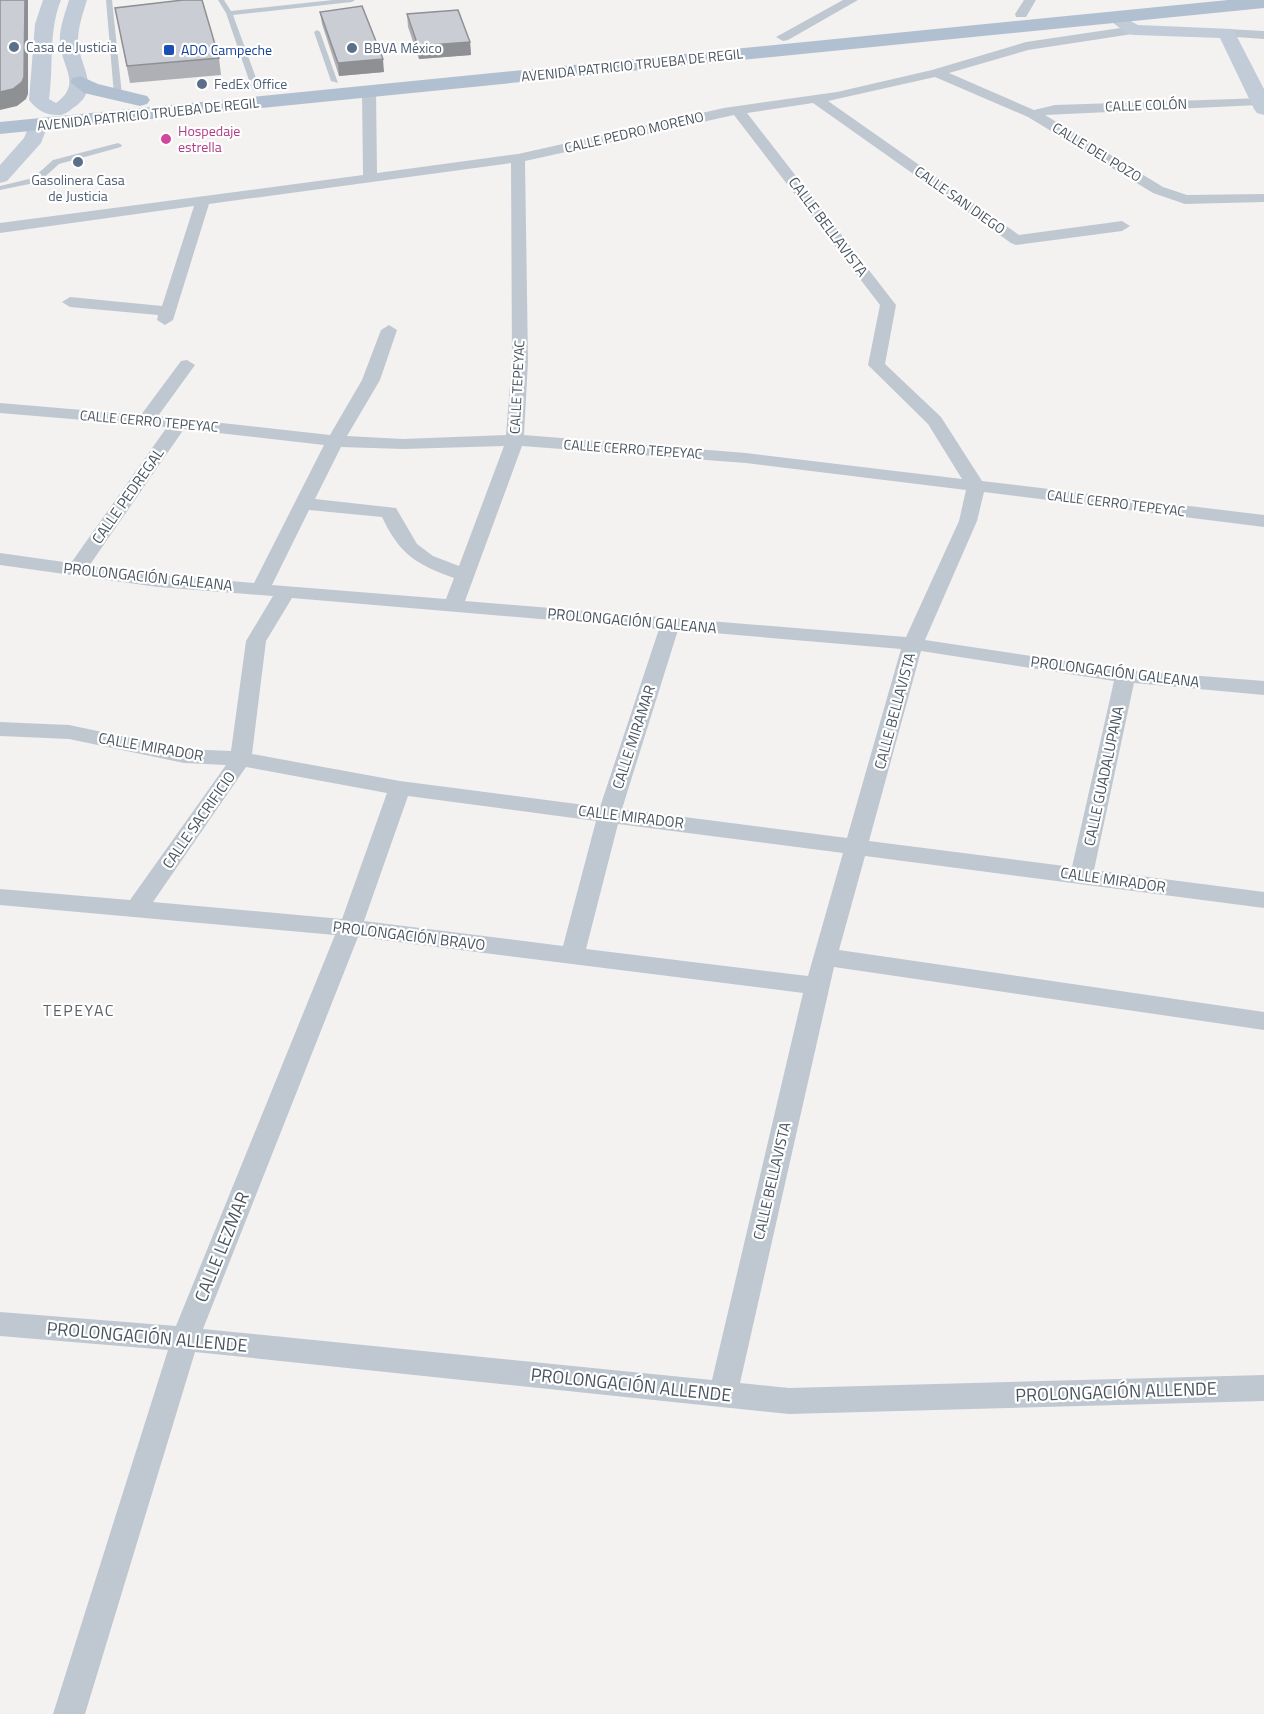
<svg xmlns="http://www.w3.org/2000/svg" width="1264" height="1714" font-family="'Titillium Web',sans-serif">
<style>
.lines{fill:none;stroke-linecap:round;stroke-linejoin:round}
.lane{fill:#bfc8d0;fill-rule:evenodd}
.street{fill:#bfc8d0;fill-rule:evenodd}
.secondary{fill:#c2ccd8;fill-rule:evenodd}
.primary{fill:#b1c0d0;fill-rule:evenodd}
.wall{fill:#afb0b6}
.shaded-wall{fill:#8e9094}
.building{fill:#cbcdd4;stroke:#8e9094;stroke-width:1.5}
.service-dot{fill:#5c6f8a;stroke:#fff;stroke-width:2}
.transit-dot{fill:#1a4fb4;stroke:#fff;stroke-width:2}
.hotel-dot{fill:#d1479c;stroke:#fff;stroke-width:2}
.labels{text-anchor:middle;stroke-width:4.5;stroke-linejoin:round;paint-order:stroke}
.far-service-label{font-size:14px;fill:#4e5e75;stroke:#fff;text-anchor:start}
.far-transit-label{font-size:14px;fill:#164399;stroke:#fff;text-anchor:start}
.far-street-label{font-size:14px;fill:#49545f;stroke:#fff}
.far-hotel-label{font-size:14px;fill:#b23c85;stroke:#fff;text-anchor:start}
.street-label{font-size:15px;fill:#49545f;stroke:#fff}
.neighbourhood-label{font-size:16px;letter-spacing:1.5px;fill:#5e6167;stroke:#fff}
.near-street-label{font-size:18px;fill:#49545f;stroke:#fff}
</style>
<rect width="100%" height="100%" fill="#f4f1f1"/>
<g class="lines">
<path class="lane" d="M106,0H112L122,95L118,97L114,95Z
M218,0H224L231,11L333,0H355L352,2L233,15L260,89L256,91L252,89L226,13Z
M317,30L320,32L338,83L331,81L314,32Z
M118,143L122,145L121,147L59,164L39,182L0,190V186L33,178L53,160Z"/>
<path class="street" d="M843,0H858L788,40L783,41L776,37Z
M1024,0H1036L1026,17H1016L1015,14Z
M1134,26L1139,27L1140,30L1139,33L1028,50L949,73L1034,110L1055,105L1264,98V104L1259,105L1045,115L1163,187L1187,195L1264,194V202L1185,204L1153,193L1028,117L935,77L828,101L1019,235L1122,221L1130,226L1122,231L1016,245L1011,243L813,103L747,113L896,305L885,364L941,417L982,481L1264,515V527L984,492L977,521L925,640L1125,670L1264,681V695L1134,683L1094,870L1264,892V908L865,856L839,950L1264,1012V1030L834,967L740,1383L789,1388L1264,1375V1401L789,1414L195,1352L85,1714H53L168,1350L0,1336V1312L176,1326L335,935L0,905V889L130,900L226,765L184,763L69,739L0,736V722L69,725L184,749L231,751L246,641L273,596L158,587L0,565V553L71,563L167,427L0,413V403L141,415L181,361L187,360L195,365L158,416L330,435L362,380L381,330L389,325L397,330L380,380L347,436L403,439L506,435L512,361L511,163L209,204L173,320L165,325L157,320L158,315L70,307L62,302L70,297L162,306L194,206L0,233V223L363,175L362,91L369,87L376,91L377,173L518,154L724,108L837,92L932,70L1026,42ZM734,115L880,305L868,365L928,424L962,479L746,453L524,435L528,361L525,161ZM184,429L324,445L254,583L158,575L89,566ZM504,446L459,566L433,556L417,544L396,508L315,499L341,447L403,449ZM522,446L746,463L966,490L959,521L906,637L465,601ZM309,510L382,517C400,555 416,564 454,578L446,599L272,585ZM292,598L659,629L600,807L400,781L252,754L266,641ZM678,630L901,649L847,838L622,809ZM921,651L1114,681L1072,867L869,841ZM246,767L387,793L342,919L153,902ZM408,796L596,821L563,946L364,921ZM618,824L843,853L808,976L586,949ZM358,937L803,993L712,1380L203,1329Z
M1227,29L1264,31V39L1222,36L1220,33Z"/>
<path class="secondary" d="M43,0H61C48,32 54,66 49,99L56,103C83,84 61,67 60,42C59,28 65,14 69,0H87C83,13 78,27 78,41C79,67 103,88 73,108C68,112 63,116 57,115C45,115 36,109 29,100L35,24Z
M1114,12L1138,25L1233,29L1264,89V115L1257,113L1254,109L1220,38L1134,35L1128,34L1105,17L1108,13Z
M38,119L45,121L48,125L41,143L7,181L0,183V165L24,138L31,121Z"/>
<path class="primary" d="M1228,0H1264V8L0,134V122Z
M80,76L98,84L147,96L150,100L147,104L140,106L84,93L70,82L73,78Z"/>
</g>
<path class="wall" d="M115,8L219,58L221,75L130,83Z
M320,12L384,72L339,76L322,24Z
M407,14L470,42L471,55L419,59L408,27Z"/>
<path class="shaded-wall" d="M25,0H28V94L26,99L17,106L0,110V92Z
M470,42L471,55L419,59L418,46Z
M383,59L384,72L339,76L338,63Z"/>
<path class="building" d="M0,0H25L24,77L22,82L13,89L0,92Z
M183,0H202L219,58L127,66L115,8Z
M362,6L383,59L338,63L320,12Z
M458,10L470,42L418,46L407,14Z"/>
<g class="service-dot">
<circle cx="14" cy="47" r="6"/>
<circle cx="352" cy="48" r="6"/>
<circle cx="202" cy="84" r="6"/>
<circle cx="78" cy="162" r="6"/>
</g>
<rect class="transit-dot" x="163" y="44" width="12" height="12" rx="3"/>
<circle class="hotel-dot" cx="166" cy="139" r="6"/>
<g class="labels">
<g class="far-service-label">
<text x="26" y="52">Casa de Justicia</text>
<text x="364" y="53">BBVA México</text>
<text x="214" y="89">FedEx Office</text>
<text x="78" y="185" text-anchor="middle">Gasolinera Casa<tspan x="78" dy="16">de Justicia</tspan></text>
</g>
<g class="far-transit-label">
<text x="181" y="55">ADO Campeche</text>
</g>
<g class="far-street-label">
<text transform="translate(632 65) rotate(-6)" y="5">AVENIDA PATRICIO TRUEBA DE REGIL</text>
<text transform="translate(1146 105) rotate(-2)" y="5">CALLE COLÓN</text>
<text transform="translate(148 114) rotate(-6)" y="5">AVENIDA PATRICIO TRUEBA DE REGIL</text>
<text transform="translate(634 132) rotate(-13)" y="5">CALLE PEDRO MORENO</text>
<text transform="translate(1097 152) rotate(31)" y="5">CALLE DEL POZO</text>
<text transform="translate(960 200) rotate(35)" y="5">CALLE SAN DIEGO</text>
<text transform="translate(517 387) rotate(-87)" y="5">CALLE TEPEYAC</text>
<text transform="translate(149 421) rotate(5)" y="5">CALLE CERRO TEPEYAC</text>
<text transform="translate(633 449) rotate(4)" y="5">CALLE CERRO TEPEYAC</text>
<text transform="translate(1116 503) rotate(7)" y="5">CALLE CERRO TEPEYAC</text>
</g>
<g class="far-hotel-label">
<text x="178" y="136">Hospedaje<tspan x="178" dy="16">estrella</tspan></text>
</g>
<g class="street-label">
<text transform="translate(828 227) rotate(53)" y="5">CALLE BELLAVISTA</text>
<text transform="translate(128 496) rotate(-55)" y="5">CALLE PEDREGAL</text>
<text transform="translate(148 577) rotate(6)" y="5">PROLONGACIÓN GALEANA</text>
<text transform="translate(632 621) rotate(5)" y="5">PROLONGACIÓN GALEANA</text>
<text transform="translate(1115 672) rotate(7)" y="5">PROLONGACIÓN GALEANA</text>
<text transform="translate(895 711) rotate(-75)" y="5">CALLE BELLAVISTA</text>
<text transform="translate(634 737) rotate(-72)" y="5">CALLE MIRAMAR</text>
<text transform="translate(151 747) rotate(10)" y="5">CALLE MIRADOR</text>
<text transform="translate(1104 776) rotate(-78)" y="5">CALLE GUADALUPANA</text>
<text transform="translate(631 817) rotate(7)" y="5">CALLE MIRADOR</text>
<text transform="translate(199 820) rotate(-55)" y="5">CALLE SACRIFICIO</text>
<text transform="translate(1113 880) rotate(8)" y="5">CALLE MIRADOR</text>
<text transform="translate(409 936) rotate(7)" y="5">PROLONGACIÓN BRAVO</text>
<text transform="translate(772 1181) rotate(-77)" y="5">CALLE BELLAVISTA</text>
</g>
<g class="neighbourhood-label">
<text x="79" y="1016">TEPEYAC</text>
</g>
<g class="near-street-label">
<text transform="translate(222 1247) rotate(-68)" y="6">CALLE LEZMAR</text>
<text transform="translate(147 1337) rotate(5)" y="6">PROLONGACIÓN ALLENDE</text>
<text transform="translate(631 1385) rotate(6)" y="6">PROLONGACIÓN ALLENDE</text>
<text transform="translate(1116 1392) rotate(-2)" y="6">PROLONGACIÓN ALLENDE</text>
</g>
</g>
</svg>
